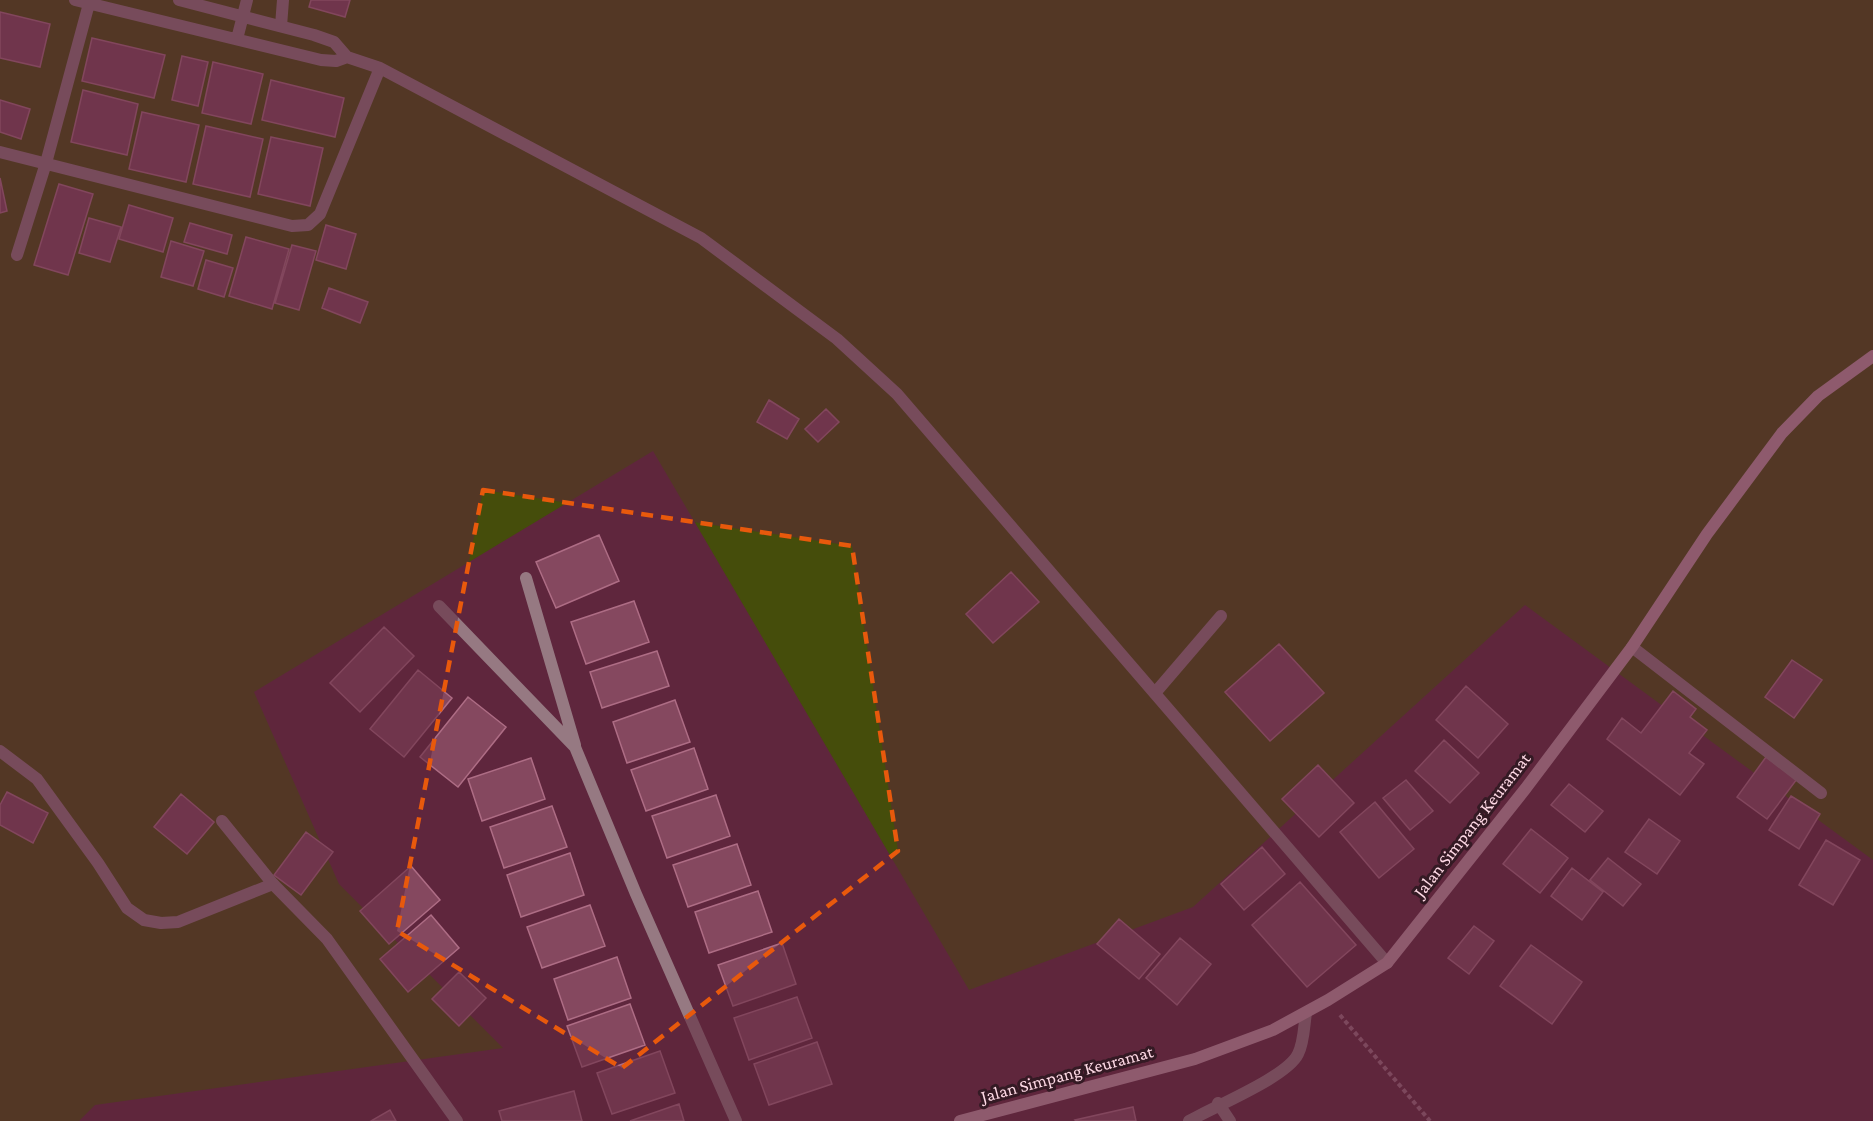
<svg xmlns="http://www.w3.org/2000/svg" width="1873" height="1121" font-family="'Crimson Pro',serif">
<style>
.green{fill:#454d0b}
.building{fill:#85485f;stroke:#ae6d85;stroke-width:1.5}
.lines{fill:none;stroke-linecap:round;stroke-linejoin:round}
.path{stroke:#a17083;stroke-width:4;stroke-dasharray:4.5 3;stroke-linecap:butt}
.service{stroke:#967982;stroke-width:12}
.minor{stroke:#967982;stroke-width:12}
.secondary{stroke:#c89aa9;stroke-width:12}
.marked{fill:none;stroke:#e8590c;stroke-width:4.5;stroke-dasharray:12 8;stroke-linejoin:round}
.labels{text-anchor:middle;stroke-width:6;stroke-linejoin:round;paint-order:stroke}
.street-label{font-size:18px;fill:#fed9e5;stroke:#341a24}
</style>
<rect width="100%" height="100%" fill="#5f263d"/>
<path class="green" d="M0,0H1873V860L1525,605L1193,907L969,990L653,451L254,692L339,884L503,1048L95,1105L79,1121H0Z"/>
<path class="building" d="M311,0H350L345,17L309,7Z
M0,12L50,24L40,67L0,58Z
M92,38L165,55L154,98L82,81Z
M182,56L208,62L198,106L172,100Z
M213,62L263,74L251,124L202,113Z
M271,80L344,98L335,137L262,120Z
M83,90L138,104L127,155L71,142Z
M0,100L30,109L21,139L0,132Z
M142,112L199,125L186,182L129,169Z
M206,126L263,139L250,197L193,184Z
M271,137L323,148L310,206L258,194Z
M0,178L7,211L0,213Z
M59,184L93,194L68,275L34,265Z
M129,205L173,218L163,252L119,239Z
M89,218L121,227L110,262L79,253Z
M190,223L232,235L227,254L184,242Z
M326,225L356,234L346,269L316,260Z
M246,237L289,249L272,309L229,296Z
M171,241L204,251L193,286L161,277Z
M292,245L316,251L299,310L275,303Z
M206,260L233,268L224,297L198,289Z
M329,288L368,302L360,323L322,308Z
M769,400L799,419L787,439L757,422Z
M826,409L839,422L818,442L805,429Z
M599,535L619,581L556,608L536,562Z
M1011,572L1039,602L993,643L966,614Z
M634,601L649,642L586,664L571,622Z
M384,627L414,656L360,712L330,683Z
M1279,644L1324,693L1270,741L1225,692Z
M657,651L669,686L602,708L590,672Z
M1792,660L1822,680L1794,718L1765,697Z
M418,670L452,698L404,757L370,729Z
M1466,686L1508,724L1478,758L1436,720Z
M1673,691L1696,709L1690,717L1707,730L1689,753L1704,764L1680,795L1607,739L1622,718L1641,733Z
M468,697L506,727L458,787L420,757Z
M675,700L690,742L627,763L613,722Z
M1444,740L1479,773L1450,803L1415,771Z
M694,748L708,789L646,811L631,770Z
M1766,757L1797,779L1767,819L1737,797Z
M531,758L545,799L482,821L468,779Z
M1318,765L1354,803L1319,837L1282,799Z
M1406,780L1433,811L1410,830L1383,798Z
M1569,784L1603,811L1585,832L1551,805Z
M7,792L48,813L33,843L0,825V805Z
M181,794L214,822L187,854L154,827Z
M716,795L730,836L667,858L652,816Z
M1791,796L1820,814L1799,849L1769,830Z
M1375,802L1414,849L1379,878L1340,832Z
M552,806L567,847L504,868L490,827Z
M1649,819L1680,841L1657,874L1625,852Z
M1531,829L1568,858L1540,893L1503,864Z
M306,832L333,852L301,895L274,875Z
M1826,840L1860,860L1833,905L1799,885Z
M737,844L751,885L688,907L673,865Z
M1262,847L1285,874L1244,910L1221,884Z
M570,853L584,895L521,917L507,875Z
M1608,858L1641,884L1623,906L1590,880Z
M411,866L440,900L389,944L360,911Z
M1572,868L1603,892L1582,920L1551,896Z
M1300,882L1356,945L1307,987L1252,925Z
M758,891L772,932L709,953L695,912Z
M590,905L605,946L542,968L527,927Z
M431,915L459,948L408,992L380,959Z
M1119,919L1160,954L1139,979L1097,944Z
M1474,926L1494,941L1469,974L1448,958Z
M1180,938L1211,964L1177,1005L1146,978Z
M782,943L796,984L733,1006L718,965Z
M1531,945L1582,982L1552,1024L1500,986Z
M617,957L631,998L568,1020L554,979Z
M459,972L486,998L459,1026L432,999Z
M797,997L812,1038L749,1060L734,1018Z
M630,1004L645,1045L582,1067L567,1026Z
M817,1042L832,1084L769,1105L754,1064Z
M660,1051L675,1093L612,1114L597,1073Z
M574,1091L582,1121H502L499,1111Z
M679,1104L684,1121H630Z
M1133,1107L1136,1121H1076L1075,1120Z
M390,1110L396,1121H371Z"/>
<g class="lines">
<path class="path" d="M1340,1015L1430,1121"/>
<path class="service" d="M281,26L283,0
M1632,647L1821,793
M1155,693L1221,616
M0,751L37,779L98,863L127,908L144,920L161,923L178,922L273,884
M1218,1103L1230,1121
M1189,1121C1215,1106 1287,1077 1298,1054C1304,1043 1304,1025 1306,1013"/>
<path class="minor" d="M75,0L321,60L336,61L347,57
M179,0L314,35L334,42L347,57L380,68L701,238L837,339L897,394L1387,963
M237,39L247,0
M0,152L292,226L308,225L320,214L380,68
M17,255L46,163L90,0
M526,578L575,745
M439,606L575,747L636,894L736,1121
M222,821L273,884L327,939L457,1121"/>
<path class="secondary" d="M960,1121L1195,1059L1273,1030L1328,1000L1387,963L1526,788L1632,647L1707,534L1782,433L1818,396L1873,356"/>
</g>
<path d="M0 0H1873V1121H0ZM483,490L852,546L898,851L622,1068L397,931Z" fill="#5f263d" fill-opacity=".55" fill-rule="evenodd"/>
<path class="marked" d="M483,490L852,546L898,851L622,1068L397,931Z"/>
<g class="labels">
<g class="street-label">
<text transform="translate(1472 825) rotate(-52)" y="6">Jalan Simpang Keuramat</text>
<text transform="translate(1067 1074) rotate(-15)" y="6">Jalan Simpang Keuramat</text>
</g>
</g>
</svg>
